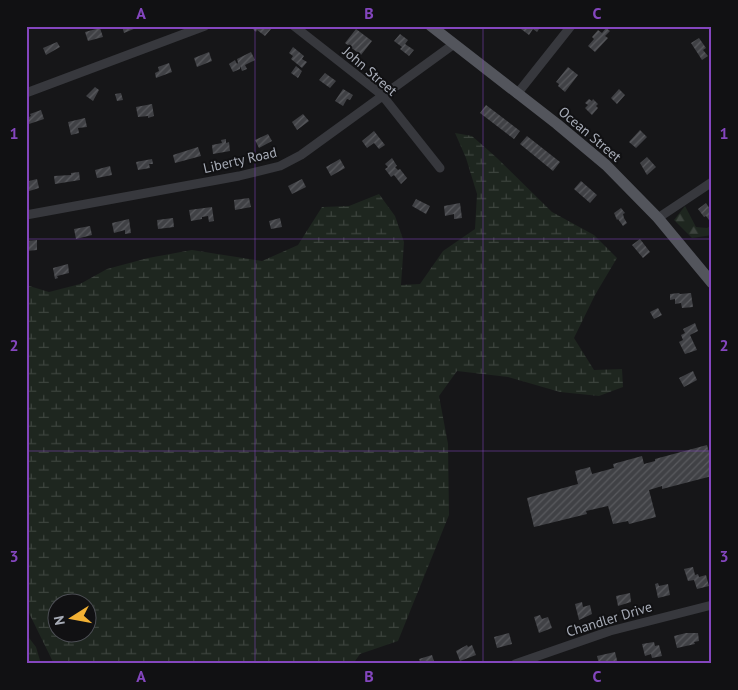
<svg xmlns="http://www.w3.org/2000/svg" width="738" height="690" font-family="'PT Sans',sans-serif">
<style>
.forest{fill:url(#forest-firs)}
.wetland{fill:url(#wetland-marsh);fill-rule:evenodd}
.building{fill:url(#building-hatch)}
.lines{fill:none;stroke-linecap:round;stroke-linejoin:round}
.minor{stroke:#37383d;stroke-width:9}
.major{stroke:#53555c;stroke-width:11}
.grid{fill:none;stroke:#8446be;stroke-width:1;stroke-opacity:0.55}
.labels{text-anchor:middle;stroke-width:4;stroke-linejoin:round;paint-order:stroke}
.street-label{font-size:14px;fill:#a8adb8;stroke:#111113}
.neatline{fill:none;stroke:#8446be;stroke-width:2}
.grid-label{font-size:16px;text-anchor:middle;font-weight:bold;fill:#8446be}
</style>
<defs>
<pattern id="forest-firs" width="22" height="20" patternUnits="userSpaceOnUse" patternTransform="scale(1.25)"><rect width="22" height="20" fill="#1e261f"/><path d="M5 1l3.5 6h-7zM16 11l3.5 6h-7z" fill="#3c433d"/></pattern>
<pattern id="wetland-marsh" width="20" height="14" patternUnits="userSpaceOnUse" patternTransform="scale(1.25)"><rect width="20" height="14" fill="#1e261f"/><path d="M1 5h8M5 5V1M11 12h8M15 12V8" fill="none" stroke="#3c433d"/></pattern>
<pattern id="building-hatch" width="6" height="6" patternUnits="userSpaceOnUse" patternTransform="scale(1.25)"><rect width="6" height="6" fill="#404145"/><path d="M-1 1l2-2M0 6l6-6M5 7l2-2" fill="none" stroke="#595a5e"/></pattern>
</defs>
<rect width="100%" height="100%" fill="#161618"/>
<path class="forest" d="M685,206L696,227L707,228L712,225V235L692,238L674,220Z"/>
<path class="wetland" d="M455,133L472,136L497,158L552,212L594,235L617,258L595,295L574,338L594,370L622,369L623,387L599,396L560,392L508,377L457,371L439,396L448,444L449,515L398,641L360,654L353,664H54L26,607V285L49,292L80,284L107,269L148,258L192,250L262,261L298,245L322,207L349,206L379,194L395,216L404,242L401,285L420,284L443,251L475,229L477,194L466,158ZM58,602H88V632H58Z
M26,634L36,647L41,664H26Z"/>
<path class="building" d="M122,26H141L124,33Z
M255,26L259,28L260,26H267L271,29L265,36L257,30L256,32L253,29Z
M524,26H541L537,32L533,29L529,35L521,29Z
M100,28L103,37L88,41L85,32Z
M606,28L610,31L605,36L608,38L595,52L588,46L594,39L592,37L598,30L602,33Z
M356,29L372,41L361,55L345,43Z
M400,34L408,40L405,44L414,50L409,56L400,49L402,47L394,41Z
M699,38L706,48L703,50L708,56L702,60L691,43Z
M57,42L60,47L46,55L43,48Z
M293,47L304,56L302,59L307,62L302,68L291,59L293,56L289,53Z
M209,52L212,61L197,67L194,58Z
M251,52L255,60L245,65L247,69L242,71L240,66V69L233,72L229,64L235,60L237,64L238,63L237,59Z
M169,63L172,72L156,78L155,73L159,71L158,67Z
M296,66L302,71L298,78L291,73Z
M568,67L578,75L565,92L558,86L559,84L556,82Z
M325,73L336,81L330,88L319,80Z
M95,87L99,90L93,101L86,96Z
M343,89L353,95L350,100L347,99L343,106L335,101Z
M619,89L625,95L617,104L611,98Z
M121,93L123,100L117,101L115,94Z
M589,99L592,101L593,99L598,104L596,106L598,108L592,115L585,108L588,105L585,103Z
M152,104L154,116L148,118V116L138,117L136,107Z
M486,105L520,131L514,139L480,113Z
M41,110L44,119L29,124L27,118L31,116L30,114Z
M303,114L309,121L297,130L292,122Z
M85,118L87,127L78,128L79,133L71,135L68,122Z
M640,130L647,137L636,148L629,142Z
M374,131L385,145L379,149L374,143L367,148L362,141Z
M268,134L272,141L259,148L255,140Z
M527,136L560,162L553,171L520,144Z
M226,139V143L229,142L230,151L213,154L212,145L222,143L221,140Z
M198,147L201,156L175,163L173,155Z
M647,157L656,167L647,175L640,163Z
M392,158L397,166L395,167L398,170L400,169L407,178L401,184L394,175L391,177L385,169L388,167L385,164Z
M152,159L153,164H149L150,168L138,170L136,162Z
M340,159L345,168L331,176L326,167Z
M110,166L112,175L97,178L95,170Z
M79,172L80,180L55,184L54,176L71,175V173Z
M28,176L29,181L37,179L39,188L26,192V177Z
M302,179L306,187L292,194L288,186Z
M581,181L597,195L590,203L574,189Z
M249,198L251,207L235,210L234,200Z
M416,199L430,206L426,214L412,206Z
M460,203L462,218L454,219V214L445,216L444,206Z
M706,203L712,212V224L706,216L704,217L698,209Z
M212,207L214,221L209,222L208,216L202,217V219L191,221L189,210Z
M621,208L625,213L623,214L624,218L627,223L623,226L618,219L617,220L614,213Z
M173,218L174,227L158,229L157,220Z
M280,218L282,227L271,229L269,221Z
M129,219L131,233L125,234V230L114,233L112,223Z
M90,226L92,235L76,239L74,229Z
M640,239L650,252L643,258L632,245Z
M37,240V250L26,251V241Z
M68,264L69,273L57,276L58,278L55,279L53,268Z
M679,293L680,294L691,293L693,307L682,308L681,303L675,304V299L670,300V294Z
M658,308L662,315L654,319L650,312Z
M695,323L698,331L690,335L697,350L685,354L679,342L683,340L681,335L685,333L683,329Z
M693,371L697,380L684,387L679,378Z
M707,445L712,464V476L662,489V486L649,490L656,517L629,524L628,521L613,524L608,506L586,511L587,514L534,527L527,498L578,484L575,471L590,467L592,474L614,468L613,464L642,456L644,464L655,461V459Z
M693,567L695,575L698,574L699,577L706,575L709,586L697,589L694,580L688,581L684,569Z
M658,583L659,586L668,584L670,595L658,598L655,584Z
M630,593L631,602L618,606L616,596Z
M582,602L583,607L590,605L592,614L579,620L575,604Z
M540,615L542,619L548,617L552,628L539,633L534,617Z
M509,633L512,644L497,648L494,637Z
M686,633H698L699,641L694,642L695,644L677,648L674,636Z
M654,642L655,646L659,645L662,656L652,658L651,654L645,656L642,644Z
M467,645L468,647L472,645L476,655L460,661L456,651Z
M615,652L618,664H599L597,656Z
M432,655L435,664H421L419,659Z"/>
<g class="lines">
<path class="minor" d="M294,26L382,95L440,168
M26,93L205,26
M517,94L571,26
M26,215L239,176L280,166L301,155L454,44
M658,218L712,182
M515,664L610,631L712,605"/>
<path class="major" d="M431,26L557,124L606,165L658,218L712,283"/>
</g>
<path class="grid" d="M255,26V664M483,26V664M26,239H712M26,451H712"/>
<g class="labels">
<g class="street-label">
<text transform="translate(370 71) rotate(41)" y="5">John Street</text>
<text transform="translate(590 134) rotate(40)" y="5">Ocean Street</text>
<text transform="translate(240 160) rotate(-13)" y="5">Liberty Road</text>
<text transform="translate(609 619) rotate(-17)" y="5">Chandler Drive</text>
</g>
</g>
<rect width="738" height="690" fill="none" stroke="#111113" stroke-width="55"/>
<g transform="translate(72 618) rotate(259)"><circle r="24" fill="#111113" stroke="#4d4f55"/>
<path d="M0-4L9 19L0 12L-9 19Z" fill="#f2b134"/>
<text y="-8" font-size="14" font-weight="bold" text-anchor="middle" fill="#a8adb8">N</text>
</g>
<rect x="28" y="28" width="682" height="634" class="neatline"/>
<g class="grid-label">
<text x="141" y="19">A</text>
<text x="369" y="19">B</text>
<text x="597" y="19">C</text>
<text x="14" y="139">1</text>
<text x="724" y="139">1</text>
<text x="14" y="351">2</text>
<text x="724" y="351">2</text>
<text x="14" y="562">3</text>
<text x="724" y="562">3</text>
<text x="141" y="682">A</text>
<text x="369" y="682">B</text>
<text x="597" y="682">C</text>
</g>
</svg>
